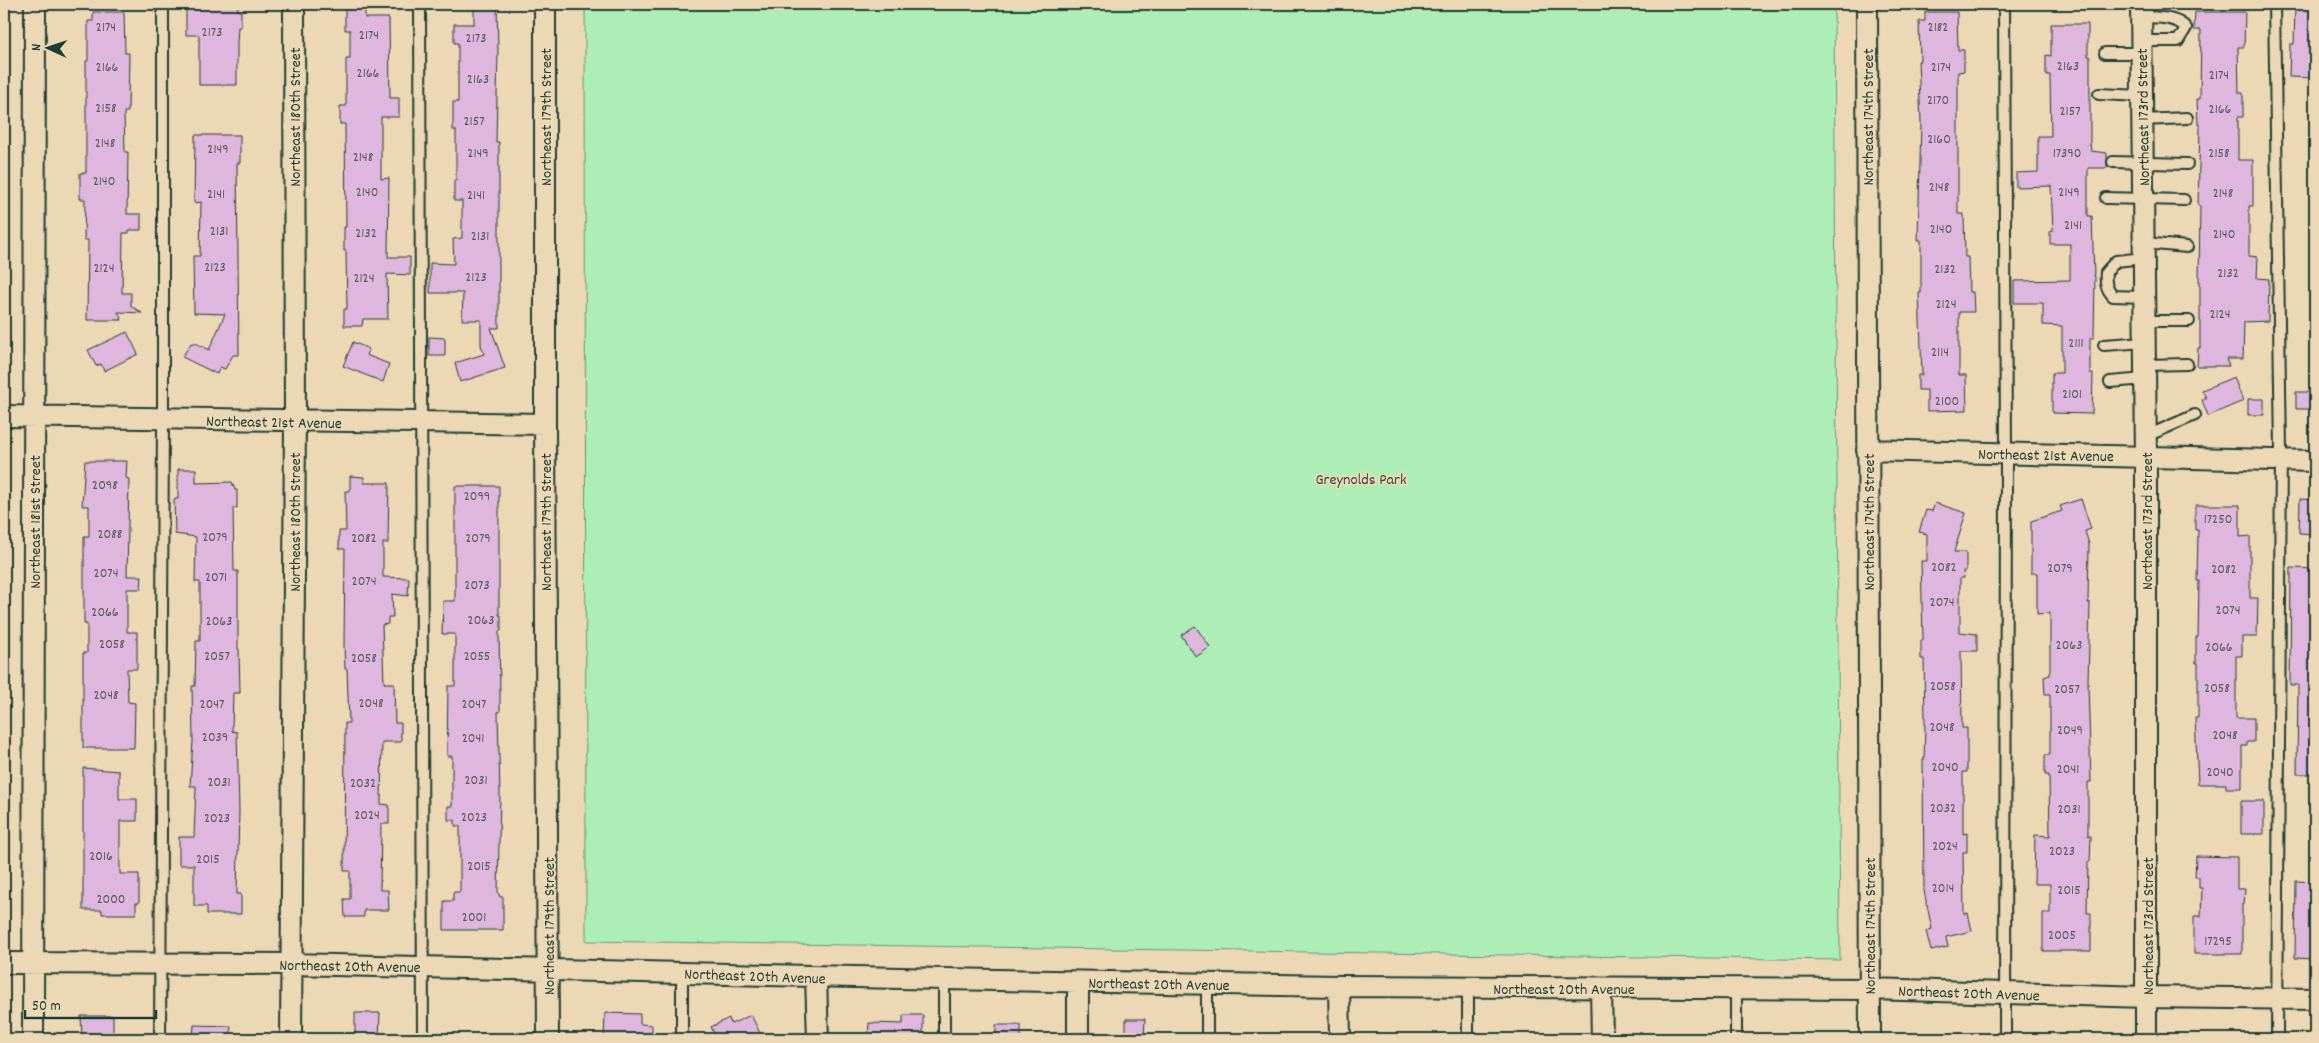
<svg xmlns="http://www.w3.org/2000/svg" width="2319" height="1043" font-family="Dekko,sans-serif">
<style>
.green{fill:#adeeb6;stroke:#669675}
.building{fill:#deb6de;stroke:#1f3d34}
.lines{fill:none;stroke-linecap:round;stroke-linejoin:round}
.service-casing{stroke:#1f3d34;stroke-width:14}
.minor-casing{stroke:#1f3d34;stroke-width:24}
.service{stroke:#edd8b6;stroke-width:10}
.minor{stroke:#edd8b6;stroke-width:20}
.labels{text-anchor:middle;stroke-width:4;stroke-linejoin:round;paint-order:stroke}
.number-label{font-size:14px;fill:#4f5b5e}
.street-label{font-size:16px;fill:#1f3d34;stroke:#edd8b6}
.park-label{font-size:16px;fill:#2d4f41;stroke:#edd8b6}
</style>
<rect width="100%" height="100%" fill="#edd8b6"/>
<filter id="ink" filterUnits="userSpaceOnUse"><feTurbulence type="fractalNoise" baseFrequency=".02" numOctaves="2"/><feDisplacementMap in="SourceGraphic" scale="10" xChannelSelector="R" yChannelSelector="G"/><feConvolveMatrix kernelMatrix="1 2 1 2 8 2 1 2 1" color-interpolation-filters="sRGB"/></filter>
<g filter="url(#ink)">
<path class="green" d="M585,4H1834L1840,960L586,941Z"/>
<path class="building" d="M186,4H238V11H241V27H238L237,43V85H199V35H186Z
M345,4H365V18H389L390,98H399V117H381V179L389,178L388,257H410V275L387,274L388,319H363L362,326H344V309H347L346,251H344V227H346L345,124H340V106H346V59H350V30H345Z
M474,4H497L498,51L496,142H499V328H491L505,368L460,382L455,363L484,354L481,345V320H462L463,293H430V263L454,264L453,239L462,238V201H454V180H456V130H453V102H458V43H454V24H474Z
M2295,5L2315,6V78L2289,77L2290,44H2294Z
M93,12H124L125,53H129L128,112H124L125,152H128L127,214H141V230H129V233H123L122,293H131V306L142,313L118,312L122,320H87L88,240H84L85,199H80V173H86V61H88V21H93Z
M1925,12H1957L1958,50H1964V71L1958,72V214H1964L1965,257H1968L1969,292H1973L1974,312H1959V375H1966L1967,410L1927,411V390H1918V375H1922L1919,293H1921V240H1918L1921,122L1918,61H1920L1919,21H1925Z
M2195,12H2245L2244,47H2238L2239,93H2243V117H2238V160H2253V206H2249V256L2258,257L2257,278L2269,279L2268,321L2244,322L2243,359H2226L2229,366H2197L2198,348H2200V285H2199L2200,205H2198L2200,125H2198L2197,99H2200L2201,30H2194Z
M2051,24H2088V56H2090V144L2091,151L2107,153V168H2088V216H2092L2094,276H2095L2094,338H2090V373H2093L2092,414L2052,413V373H2062V326L2043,325V303H2014V281L2070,280V244H2050V232L2053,231L2051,186L2016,187V173L2038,172V136H2051L2050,75H2046V55L2051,56Z
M195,135H240V163H237L239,355H233L225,369L220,367L217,374L182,357L191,343L194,344V342L209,350L225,314L194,313L193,256H200L201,202L194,203Z
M127,332L138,354L104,371L101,364L96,366L88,350Z
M429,337L445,338V356H429Z
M353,342L369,349L366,355L389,364L383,382L343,366Z
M2234,377L2243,401L2208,416L2202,400L2206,398L2202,390Z
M2296,392H2315V409H2296Z
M2248,399H2264V415H2248Z
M85,461H127L126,478L129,479L127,576H142L141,589H127V632H137V669H127L128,702L135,703L134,748H83V653H87V624H84V536H89V506H82Z
M178,469H196V483L232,482L235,490H237V508H233L234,571H238V649H239L240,693H233L232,731L237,732L239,811L237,894H241V914H207V906H194V865H179V837H194L196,786H190L193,741L192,686H195L196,641H200V582H195L196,537L175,534L174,499H178Z
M350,476L364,477V483H389L388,543H383V577L409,578L408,596L392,594L393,617H388V624L382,625L384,683H394L395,723H401V742H382L381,804L389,805V824H381L380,890H388L389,910H364V917H345L344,899H350V871H344L345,723H349L347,669H345L344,647L345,549H339V531H346L345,491H350Z
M455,486H499V615H501V631H499L500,694V712H498L500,793L498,892L500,897H503V930H444V901H453V892H460V826H455V820H448V806H452V756H447L448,686H455V634H442L443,601H455Z
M2081,499L2091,529L2085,531L2089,544L2088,603L2090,602L2088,683L2091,782H2088V836H2091L2090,862H2088L2087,913H2091V951H2043V913H2050V884H2034L2035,835L2050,836L2049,775H2045V755H2050V694H2045L2044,677L2050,675V613L2037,614V573H2031V521L2062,511L2060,506Z
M2300,499L2315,500V534L2299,533Z
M1935,503L1966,513L1954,552H1966V571H1963L1964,578H1960V632L1977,634V651H1961L1962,728H1967V772H1963V834L1967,833V852H1963L1964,914L1968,913L1972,931L1946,937L1948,947L1931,951L1926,931L1932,929L1924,891L1923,760H1924L1925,724L1924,659H1921V640H1923L1921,561H1927V534L1919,532L1926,510L1932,511Z
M2195,505H2240V537L2250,536V598H2258L2257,637H2242V656H2236V718H2254V742H2247V746H2242V788H2226V784H2198L2195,718H2198V663H2196V637H2198L2199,581H2197L2198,530H2195Z
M2291,568L2315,569V774H2297L2298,685H2290Z
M1195,626L1210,647L1196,657L1181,635Z
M83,768L119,771V799H137V821H120V874H139V903H136V914H102V910H83Z
M2241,801H2264V834H2241Z
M2196,856L2237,857V889H2245L2244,905H2242V954H2194V916H2201L2202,888H2199V877H2195Z
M2296,881L2315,882V959L2295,958Z
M355,1013H380L379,1039H355Z
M605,1013L640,1014V1024L652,1025V1039H604Z
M751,1015L763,1039H702L714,1033L711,1027L729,1018L731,1024Z
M903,1015H923V1039H868L869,1023L903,1024Z
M81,1016H113V1039H82Z
M1126,1019H1145L1144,1039H1126Z
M194,1025L231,1026L230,1039H193Z
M996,1025H1021V1039H996Z"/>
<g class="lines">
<defs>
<path id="service" d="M420,4L423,1039
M2004,4L2006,453L2005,1039
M2274,4L2281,450L2277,1039
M2141,17C2156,18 2176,16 2186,28L2178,41H2142
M2105,53H2142
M2099,94L2142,96
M2142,120L2187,118
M2113,162L2187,164
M2106,198L2184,200
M2144,243L2187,247
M2144,258L2116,261L2106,272C2105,282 2106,289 2113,296L2144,297
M2145,321H2189
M2104,345L2145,342
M2145,365L2187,364
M2110,382L2145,379
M2146,432H2156L2195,415
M682,973V1039
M944,979V1039
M1207,984V1039
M1468,987V1039
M1736,989V1039
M160,1039L163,419V4"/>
<path id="minor" d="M545,4V424L548,1039
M1867,4L1870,1039
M2141,4L2146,456V1039
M4,416L545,424
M1867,450L2315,461
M4,963L291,964L944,979L1339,986L1869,989L2147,997L2315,999
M816,977L818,1039
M1078,982V1039
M1339,986L1340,1039
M1601,988L1602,1039
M33,1039L35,4
M291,1039L295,421L294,4"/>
</defs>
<use href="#service" class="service-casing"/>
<use href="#minor" class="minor-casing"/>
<use href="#service" class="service"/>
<use href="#minor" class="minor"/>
</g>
</g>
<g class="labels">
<g class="number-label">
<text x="106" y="31">2174</text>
<text x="1938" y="31">2182</text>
<text x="212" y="36">2173</text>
<text x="369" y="39">2174</text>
<text x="476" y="42">2173</text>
<text x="2068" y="70">2163</text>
<text x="107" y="71">2166</text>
<text x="1941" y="71">2174</text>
<text x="368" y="77">2166</text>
<text x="2219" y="79">2174</text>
<text x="478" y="83">2163</text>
<text x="1938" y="104">2170</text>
<text x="106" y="112">2158</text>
<text x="2220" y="113">2166</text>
<text x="2070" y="115">2157</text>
<text x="474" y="125">2157</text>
<text x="1939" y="143">2160</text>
<text x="105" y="147">2148</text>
<text x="218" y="153">2149</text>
<text x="478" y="157">2149</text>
<text x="2067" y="157">17390</text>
<text x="2219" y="157">2158</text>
<text x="363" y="161">2148</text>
<text x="104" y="185">2140</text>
<text x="1939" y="191">2148</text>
<text x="367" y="196">2140</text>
<text x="2069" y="196">2149</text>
<text x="2223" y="197">2148</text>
<text x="216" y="198">2141</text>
<text x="476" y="199">2141</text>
<text x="2073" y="229">2141</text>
<text x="1941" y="233">2140</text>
<text x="219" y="235">2131</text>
<text x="366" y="237">2132</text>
<text x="2224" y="238">2140</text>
<text x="480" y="240">2131</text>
<text x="215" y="271">2123</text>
<text x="104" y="272">2124</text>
<text x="1945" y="273">2132</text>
<text x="2228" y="277">2132</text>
<text x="476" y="281">2123</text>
<text x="364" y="282">2124</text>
<text x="1946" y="308">2124</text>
<text x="2220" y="318">2124</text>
<text x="2076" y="347">2111</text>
<text x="1940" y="356">2114</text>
<text x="2072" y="398">2101</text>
<text x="1947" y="405">2100</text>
<text x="105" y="489">2098</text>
<text x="477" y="500">2099</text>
<text x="2218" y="523">17250</text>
<text x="110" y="538">2088</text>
<text x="215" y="541">2079</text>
<text x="364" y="542">2082</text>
<text x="478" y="542">2079</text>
<text x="1944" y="571">2082</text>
<text x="2060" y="572">2079</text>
<text x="2224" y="573">2082</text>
<text x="106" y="577">2074</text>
<text x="216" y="581">2071</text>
<text x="364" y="585">2074</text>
<text x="477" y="589">2073</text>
<text x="1942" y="606">2074</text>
<text x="2228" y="614">2074</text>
<text x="105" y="616">2066</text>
<text x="481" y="624">2063</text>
<text x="219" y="625">2063</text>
<text x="112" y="648">2058</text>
<text x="2069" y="649">2063</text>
<text x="2219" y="651">2066</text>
<text x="217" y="660">2057</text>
<text x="477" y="660">2055</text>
<text x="364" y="662">2058</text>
<text x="1943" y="690">2058</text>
<text x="2217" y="692">2058</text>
<text x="2067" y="693">2057</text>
<text x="106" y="699">2048</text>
<text x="371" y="707">2048</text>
<text x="212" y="708">2047</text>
<text x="474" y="708">2047</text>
<text x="1942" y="731">2048</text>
<text x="2070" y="734">2049</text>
<text x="2225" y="739">2048</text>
<text x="215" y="741">2039</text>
<text x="473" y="742">2041</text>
<text x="1945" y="771">2040</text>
<text x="2068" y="773">2041</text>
<text x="2220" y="776">2040</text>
<text x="476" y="784">2031</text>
<text x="219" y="786">2031</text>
<text x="363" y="787">2032</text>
<text x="1943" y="812">2032</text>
<text x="2069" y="813">2031</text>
<text x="367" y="819">2024</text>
<text x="474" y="821">2023</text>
<text x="217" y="822">2023</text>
<text x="1945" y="850">2024</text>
<text x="2062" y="855">2023</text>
<text x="101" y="860">2016</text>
<text x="208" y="863">2015</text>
<text x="479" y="870">2015</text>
<text x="1943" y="892">2014</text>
<text x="2069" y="894">2015</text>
<text x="111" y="903">2000</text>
<text x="474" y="921">2001</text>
<text x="2062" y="939">2005</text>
<text x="2218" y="945">17295</text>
</g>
<g class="street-label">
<text transform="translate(294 117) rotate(-90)" y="6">Northeast 180th Street</text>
<text transform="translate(545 117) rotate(-90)" y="6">Northeast 179th Street</text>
<text transform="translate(1867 117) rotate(-90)" y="6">Northeast 174th Street</text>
<text transform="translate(2142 117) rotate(-91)" y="6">Northeast 173rd Street</text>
<text transform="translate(274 421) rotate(1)" y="6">Northeast 21st Avenue</text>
<text transform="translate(2046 454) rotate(1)" y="6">Northeast 21st Avenue</text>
<text transform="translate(2146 521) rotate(-90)" y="6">Northeast 173rd Street</text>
<text transform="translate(34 522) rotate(-90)" y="6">Northeast 181st Street</text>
<text transform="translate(294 522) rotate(-90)" y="6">Northeast 180th Street</text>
<text transform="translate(545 522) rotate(-90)" y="6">Northeast 179th Street</text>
<text transform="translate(1868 522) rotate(-90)" y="6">Northeast 174th Street</text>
<text transform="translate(548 926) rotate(-90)" y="6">Northeast 179th Street</text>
<text transform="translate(1869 926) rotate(-90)" y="6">Northeast 174th Street</text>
<text transform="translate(2147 926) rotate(-90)" y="6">Northeast 173rd Street</text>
<text transform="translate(350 965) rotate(1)" y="6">Northeast 20th Avenue</text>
<text transform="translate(755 975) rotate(2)" y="6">Northeast 20th Avenue</text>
<text transform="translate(1159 983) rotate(1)" y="6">Northeast 20th Avenue</text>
<text x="1564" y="994">Northeast 20th Avenue</text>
<text transform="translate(1969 992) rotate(2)" y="6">Northeast 20th Avenue</text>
</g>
<g class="park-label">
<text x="1361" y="484">Greynolds Park</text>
</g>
</g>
<rect width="2319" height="1043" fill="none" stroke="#edd8b6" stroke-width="20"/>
<rect x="10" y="10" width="2299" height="1023" fill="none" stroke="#1f3d34" stroke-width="2" filter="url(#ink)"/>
<g transform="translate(48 48) rotate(273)" stroke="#edd8b6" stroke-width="4" paint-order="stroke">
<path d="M0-4L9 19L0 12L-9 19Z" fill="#1f3d34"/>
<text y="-8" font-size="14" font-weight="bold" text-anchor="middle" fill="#1f3d34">N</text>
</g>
<path d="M25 1010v8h131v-8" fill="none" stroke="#1f3d34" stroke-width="2.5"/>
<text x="32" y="1010" font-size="15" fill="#1f3d34" stroke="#edd8b6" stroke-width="4" paint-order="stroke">50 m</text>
</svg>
